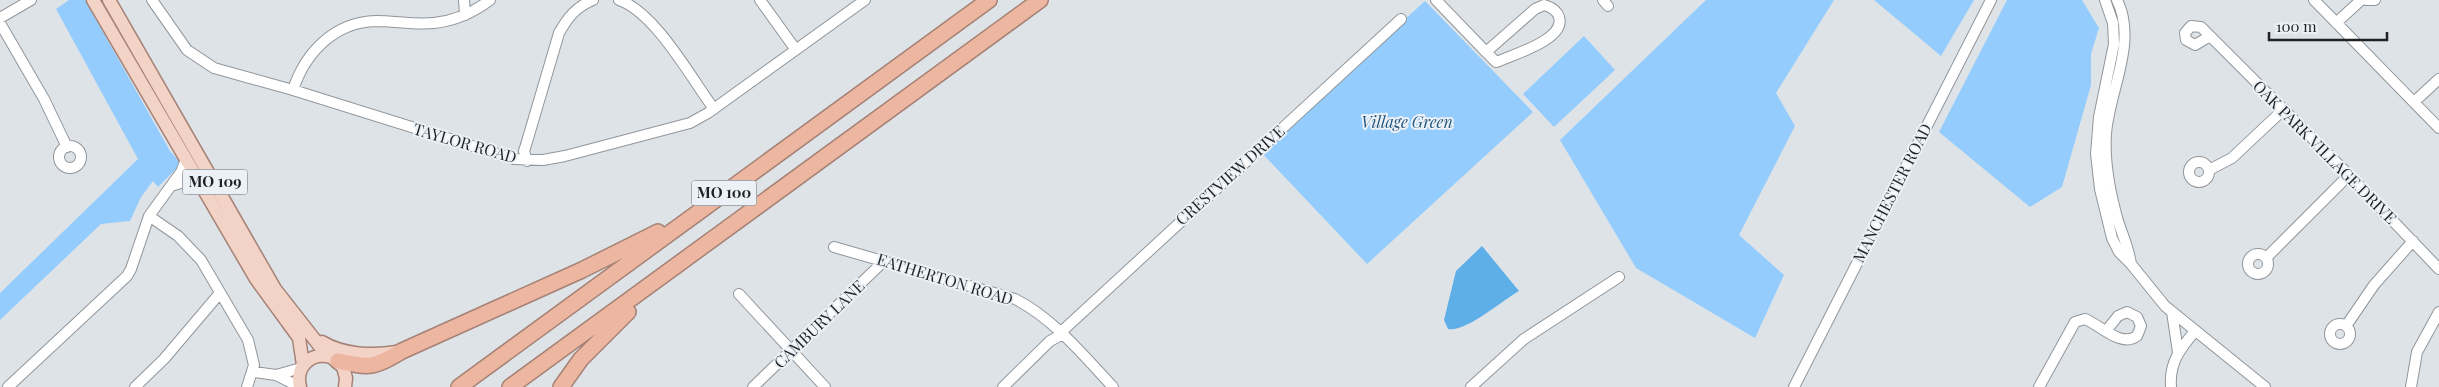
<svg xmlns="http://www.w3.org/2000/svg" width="2439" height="387" font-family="'Playfair Display',serif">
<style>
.green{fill:#94cdfd}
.water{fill:#5eafe8}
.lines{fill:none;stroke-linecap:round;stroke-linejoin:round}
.minor-casing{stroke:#91969b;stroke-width:12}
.major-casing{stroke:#a58275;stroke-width:15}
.highway-casing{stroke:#a58275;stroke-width:18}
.minor{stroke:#fff;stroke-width:10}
.major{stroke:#f4d3c7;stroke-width:12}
.highway{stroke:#edb6a1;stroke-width:15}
.labels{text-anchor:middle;stroke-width:4;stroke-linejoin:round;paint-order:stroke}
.shield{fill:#ebf1f6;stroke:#5c5f62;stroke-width:1}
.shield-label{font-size:15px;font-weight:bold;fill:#1f2123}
.park-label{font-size:16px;font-style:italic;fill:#235780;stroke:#ebf1f6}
.street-label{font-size:16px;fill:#1f2123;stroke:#ebf1f6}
</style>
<rect width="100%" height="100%" fill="#dee3e8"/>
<path class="green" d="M69,0H85L170,151L179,161L178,167L158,187L153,181L141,197L130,221L101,224L0,320V293L138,159L56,9Z
M1706,0H1834L1776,93L1795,126L1739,235L1784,275L1755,338L1636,268L1560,140Z
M1874,0H1974L1941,56Z
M2007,0H2082L2099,28L2091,54V85L2062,187L2030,207L1939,132Z
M1425,1L1533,112L1367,264L1260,151Z
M1584,36L1615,70L1554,127L1523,94Z"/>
<path class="water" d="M1482,246L1519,291C1503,300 1465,333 1448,329L1444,320L1456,271Z"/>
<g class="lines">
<defs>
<path id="minor" d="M152,0L187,50L214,68L293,90L514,159L543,160L565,156L690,123L708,113L865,0
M464,0L465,15
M619,0C655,12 691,78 714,109
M760,0L796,50
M1436,0L1486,52
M1603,0L1608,6
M2105,0L2113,23L2114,44L2099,117L2096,154L2100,189L2112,238L2119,252L2131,264L2165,306L2265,387
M2117,0C2138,42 2109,91 2106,134C2104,164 2110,193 2118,221C2123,236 2129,249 2131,264
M2314,0L2439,128
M2366,0H2375
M1544,5C1551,7 1557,10 1559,17C1566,39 1515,54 1499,61L1496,62L1486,52L1535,9Z
M0,18L31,0
M0,23L44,99L67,147
M2336,23L2361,0
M2210,36L2195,45L2186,40L2185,33L2191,26L2201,27L2349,175L2439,269
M293,90C305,53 334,22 376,21C395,21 414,25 434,23C454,21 474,12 490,0
M2414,102L2439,79
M59 157a11 11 0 1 1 22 0a11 11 0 1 1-22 0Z
M527,161L524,151L526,145L559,33C568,17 576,7 593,0
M2189 172a10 10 0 1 1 20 0a10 10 0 1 1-20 0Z
M2209,170L2232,158L2284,109
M171,186L187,181L200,183
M149,216L178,236L201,260L248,340L254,365L247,387
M834,247L1015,299C1053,318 1084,356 1113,387
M2248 264a10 10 0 1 1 20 0a10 10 0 1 1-20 0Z
M2267,257L2349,175
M739,294L825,387
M2172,312L2178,352
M2330 334a10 10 0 1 1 20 0a10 10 0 1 1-20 0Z
M2346,326L2374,285L2413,241
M1060,333L1401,19
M254,372L276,375L300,387
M276,375L301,368
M8,387L127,276L131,269L149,216L181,172L186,160
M135,387L164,359L220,293
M753,387L884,261
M1003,387L1050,341L1061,335
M1471,387L1524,339L1619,277
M1794,387L1991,0
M2039,387L2075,322L2085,319C2100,325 2121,348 2137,336L2141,326L2137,317L2127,312L2118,316L2106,331
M2171,387C2169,363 2180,349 2195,331
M2411,387L2417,352L2439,312"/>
<path id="major" d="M93,0L256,279L299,338L303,365
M109,0L275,289L322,349L343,367L346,378L345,387
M322,342C343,355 373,356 397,352
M300,387C295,367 311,351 331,357"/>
<path id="highway" d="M338,361C371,368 373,368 402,351L582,270L658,232
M459,387L989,0
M510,387L1040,0
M561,387L581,359L628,312"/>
</defs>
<use href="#minor" class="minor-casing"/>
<use href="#major" class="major-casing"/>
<use href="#highway" class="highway-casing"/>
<use href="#minor" class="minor"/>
<use href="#major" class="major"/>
<use href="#highway" class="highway"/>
</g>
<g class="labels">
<g class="shield">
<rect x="182.5" y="169.5" width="65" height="25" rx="4"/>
<rect x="691.5" y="180.5" width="65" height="25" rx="4"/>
</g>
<g class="shield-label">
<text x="215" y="187">MO 109</text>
<text x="724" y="198">MO 100</text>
</g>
<g class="park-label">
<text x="1407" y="128">Village Green</text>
</g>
<g class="street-label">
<text transform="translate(465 143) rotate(16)" y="6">TAYLOR ROAD</text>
<text transform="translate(2325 152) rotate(45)" y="6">OAK PARK VILLAGE DRIVE</text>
<text transform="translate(1230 175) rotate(-42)" y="6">CRESTVIEW DRIVE</text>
<text transform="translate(1892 193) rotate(-63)" y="6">MANCHESTER ROAD</text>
<text transform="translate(945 279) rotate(17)" y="6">EATHERTON ROAD</text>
<text transform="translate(819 324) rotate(-44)" y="6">CAMBURY LANE</text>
</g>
</g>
<path d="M2269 32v8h118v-8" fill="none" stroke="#1f2123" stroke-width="2.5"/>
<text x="2276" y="32" font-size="15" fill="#1f2123" stroke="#ebf1f6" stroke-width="4" paint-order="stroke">100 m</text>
</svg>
